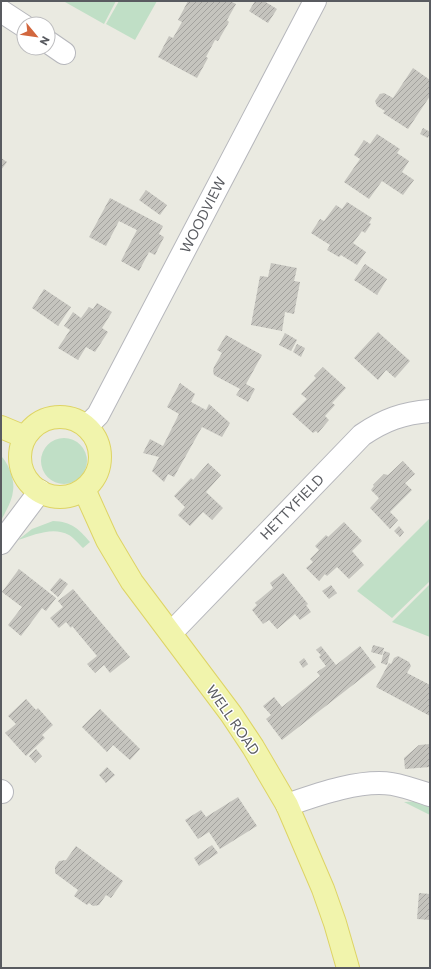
<svg xmlns="http://www.w3.org/2000/svg" width="431" height="969" font-family="Commissioner,sans-serif">
<style>
.green{fill:#c0dfc6}
.building{fill:url(#building-hatch)}
.lines{fill:none;stroke-linecap:round;stroke-linejoin:round}
.minor-casing{stroke:#b6b7bc;stroke-width:24}
.major-casing{stroke:#ded465;stroke-width:24}
.minor{stroke:#fff;stroke-width:22}
.major{stroke:#f1f4ac;stroke-width:22}
.labels{text-anchor:middle;stroke-width:3;stroke-linejoin:round;paint-order:stroke}
.street-label{font-size:14px;fill:#595b60;stroke:#fff}
</style>
<defs>
<pattern id="building-hatch" width="6" height="6" patternUnits="userSpaceOnUse"><rect width="6" height="6" fill="#c5c4be"/><path d="M-1 1l2-2M0 6l6-6M5 7l2-2" fill="none" stroke="#a3a29e"/></pattern>
</defs>
<rect width="100%" height="100%" fill="#eaeae1"/>
<path class="green" d="M66,1H116L104,24L65,2Z
M119,1H157L135,40L106,24Z
M41 461a23 23 0 1 1 46 0a23 23 0 1 1-46 0Z
M1,456C9,464 15,480 13,491C12,502 5,512 1,521Z
M429,519L430,581L392,618L357,591Z
M53,521C72,522 78,528 90,542L83,548C79,544 74,538 69,535C53,526 34,535 18,540L32,529Z
M430,584V637L392,622Z
M422,801L430,805V815L404,802Z"/>
<path class="building" d="M188,1L194,2L195,1H230L236,4L227,20L229,22L218,41L215,40L206,57L208,58L197,78L158,57L169,36L173,38L182,22L178,20Z
M255,1H264L277,9L268,23L249,11Z
M413,68L430,80V96L408,129L383,113L385,111L377,106L375,101L380,94L384,93L393,98Z
M423,128L430,132L428,138L420,134Z
M377,134L400,149L397,153L409,161L402,172L414,180L403,195L382,181L369,199L344,182L360,159L354,155L364,140L370,144Z
M1,158L7,162L1,170Z
M146,190L167,205L160,215L139,200Z
M110,198L163,226L159,234L164,237L155,255L149,252L139,271L121,261L137,230L119,221L106,246L89,237Z
M347,202L372,218L369,223L371,224L365,233L362,231L353,243L366,252L357,265L341,255L339,257L327,250L330,245L311,233L320,219L324,221L336,205L342,209Z
M271,263L297,268L294,281L300,282L294,314L285,312L282,331L251,325L260,276L268,277Z
M365,264L387,279L377,295L354,280Z
M44,289L71,307L58,326L32,308Z
M97,303L112,312L102,328L108,332L95,352L86,347L78,360L58,348L70,330L64,326L73,312L81,318L89,307L93,309Z
M378,332L410,361L395,378L386,370L378,380L354,358Z
M285,333L297,340L291,351L279,345Z
M226,335L262,355L246,384L255,389L248,402L236,395L240,389L214,375L213,371L214,367L222,353L217,350Z
M297,344L305,348L301,357L293,352Z
M323,367L346,388L332,403L335,405L325,416L329,420L318,433L316,431L313,433L292,414L307,399L301,394L316,378L314,376Z
M180,383L195,394L191,402L206,410L209,404L230,423L222,437L202,427L174,477L168,474L164,482L152,471L159,457L143,453L150,439L163,446L179,414L167,407Z
M403,461L415,474L405,483L412,490L390,512L398,520L390,529L370,508L379,498L371,490L374,486L373,485L384,474L388,475Z
M208,463L221,475L206,492L223,508L212,520L203,512L190,526L178,515L185,507L174,496L191,478L193,480Z
M344,522L362,541L352,551L364,565L349,579L337,567L327,576L325,574L319,581L306,568L313,562L310,559L319,550L315,546L326,535L328,537Z
M399,526L404,532L400,537L394,531Z
M19,569L56,598L46,611L42,608L21,636L8,625L22,607L2,592Z
M283,573L308,604L306,605L311,612L300,620L295,614L277,629L269,620L263,624L252,610L257,605L255,603L273,588L270,583Z
M60,578L68,584L58,597L50,590Z
M331,585L337,593L329,599L322,591Z
M73,589L130,657L110,673L104,665L95,673L87,664L97,656L72,626L71,628L66,622L59,628L50,618L63,607L58,601Z
M373,645L384,648L382,655L371,652Z
M321,646L336,665L360,646L376,667L282,740L266,719L271,715L263,706L274,697L282,707L320,676L317,672L326,666L319,657L321,655L316,650Z
M384,651L390,653L387,665L381,663Z
M398,656L409,662L411,666L407,673L430,685V716L376,687L389,663L391,664L394,658Z
M304,658L308,664L303,668L299,662Z
M26,699L36,710L38,708L53,725L42,735L45,738L26,756L5,733L16,724L8,716Z
M100,709L140,749L130,760L113,745L107,752L82,727Z
M430,744V767L405,769L404,758L419,745Z
M36,749L42,756L35,763L29,756Z
M107,767L115,775L106,783L99,775Z
M238,797L257,826L220,849L209,832L198,839L185,820L201,810L206,817Z
M212,845L218,853L199,866L194,858Z
M76,846L123,881L111,898L106,895L99,905L93,906L89,903L87,905L74,896L78,890L55,873V867L59,861L66,860Z
M419,893L430,894V920L417,919Z"/>
<g class="lines">
<defs>
<path id="minor" d="M1,11L24,26
M48,42L64,53
M87,426L98,415L315,1
M1,543L40,491
M171,633L362,435C384,420 403,413 430,411
M1,791L2,792
M287,805C316,795 360,779 392,784C404,786 418,791 430,795"/>
<path id="major" d="M20 457a40 40 0 1 1 80 0a40 40 0 1 1-80 0Z
M1,427L25,437
M84,489L107,540L132,582L231,714L253,747L287,805L323,889L335,923L348,968"/>
</defs>
<use href="#minor" class="minor-casing"/>
<use href="#major" class="major-casing"/>
<use href="#minor" class="minor"/>
<use href="#major" class="major"/>
</g>
<g class="labels">
<g class="street-label">
<text transform="translate(203 215) rotate(-63)" y="5">WOODVIEW</text>
<text transform="translate(292 507) rotate(-46)" y="5">HETTYFIELD</text>
<text transform="translate(233 720) rotate(55)" y="5">WELL ROAD</text>
</g>
</g>
<rect width="431" height="969" fill="none" stroke="#595b60" stroke-width="4"/>
<g transform="translate(36 36) rotate(119)"><circle r="19" fill="#ffffff" stroke="#bdbdbf"/>
<path d="M0-3L7 15L0 10L-7 15Z" fill="#d2673e"/>
<text y="-6" font-size="11" font-weight="bold" text-anchor="middle" fill="#595b60">N</text>
</g>
</svg>
